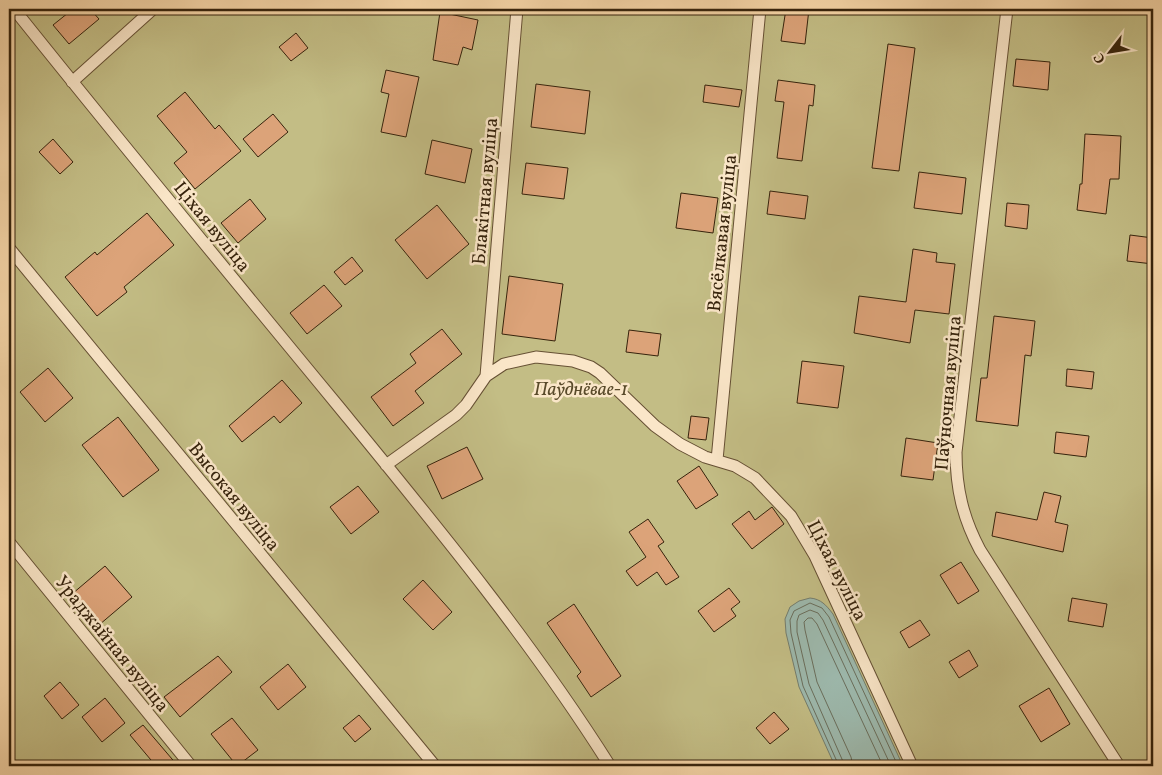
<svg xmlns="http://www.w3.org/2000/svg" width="1162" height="775" font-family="Vollkorn,serif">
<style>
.green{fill:#c3bd85;stroke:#7c7048}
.water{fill:#9db9ad;stroke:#747d6d}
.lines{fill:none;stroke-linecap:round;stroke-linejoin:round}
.shore{stroke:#6a6e5c;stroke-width:1}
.building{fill:#dca379;stroke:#36230c}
.lane-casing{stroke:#665034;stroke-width:13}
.lane{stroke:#fae6c8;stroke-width:11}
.labels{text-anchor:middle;stroke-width:5;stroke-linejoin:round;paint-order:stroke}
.street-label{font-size:19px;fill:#36230c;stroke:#fae6c8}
.park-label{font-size:19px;font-style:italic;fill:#594a2a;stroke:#fae6c8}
</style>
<rect width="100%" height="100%" fill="#f8d8aa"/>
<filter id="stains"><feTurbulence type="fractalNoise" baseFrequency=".004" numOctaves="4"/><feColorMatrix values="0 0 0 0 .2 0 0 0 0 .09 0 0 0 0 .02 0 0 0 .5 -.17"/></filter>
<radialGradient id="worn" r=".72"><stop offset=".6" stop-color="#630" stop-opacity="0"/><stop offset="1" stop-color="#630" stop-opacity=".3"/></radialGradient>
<path class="green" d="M9,9H1153V766H9Z"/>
<path class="water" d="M810,598C821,599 826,605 833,614L903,766H835L799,687L786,633L785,619L790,607L799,601Z"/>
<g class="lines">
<path class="shore" d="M839,766L803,686L791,633L790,620L794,611L810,603L822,608L829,617L898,766
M845,766L809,684L797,632V621L799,615L810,610L818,613L823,620L891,766
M853,766L851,757L817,682L805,630L804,622L808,618H812L817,624L883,766"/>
</g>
<path class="building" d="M73,9H90L99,19L69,44L53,25Z
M786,9H809L805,44L781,41Z
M440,12L478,20L472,50L463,47L458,65L433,60Z
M296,33L308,48L291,61L279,47Z
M888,44L915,48L899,171L872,168Z
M1016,59L1050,62L1048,90L1013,86Z
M386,70L419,77L406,137L381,132L389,94L381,92Z
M778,80L815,85L813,106L809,105L802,161L777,158L784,102L775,101Z
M536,84L590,91L585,134L531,127Z
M705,85L742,90L739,107L703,102Z
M185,92L215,129L219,125L241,151L195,189L174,163L187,152L157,116Z
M273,114L288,132L258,157L243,139Z
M1085,134L1121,136L1119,179H1110L1106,214L1077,210L1080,184H1082Z
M53,139L73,162L60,174L39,152Z
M432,140L472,149L465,183L425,174Z
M526,163L568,168L564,199L522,194Z
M919,172L966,178L962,214L914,208Z
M770,191L808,196L805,219L767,214Z
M681,193L718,198L713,233L676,228Z
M250,199L266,219L238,243L221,223Z
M1007,203L1029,205L1027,229L1005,226Z
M437,205L469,244L427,279L395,240Z
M147,213L174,245L124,287L127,292L97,316L65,277L95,252L97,255Z
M1130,235L1153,238V264L1127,261Z
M913,249L937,253L936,262L955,264L949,314L915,310L910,343L854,333L859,296L906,302Z
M352,257L363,271L345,285L334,272Z
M509,276L563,284L555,341L502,334Z
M324,285L342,306L307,334L290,313Z
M994,316L1035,321L1031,356L1025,355L1018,426L976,421L981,378H987Z
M442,329L462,354L415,391L424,403L393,426L371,397L416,363L410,354Z
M629,330L661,334L658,356L626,352Z
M802,361L844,366L838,408L797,403Z
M48,368L73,398L45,422L20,392Z
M1067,369L1094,372L1092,389L1066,386Z
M282,380L302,403L280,423L274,416L242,442L229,426Z
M691,416L709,418L706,440L688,438Z
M118,417L159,470L123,497L82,445Z
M1056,432L1089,436L1086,457L1054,453Z
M906,438L938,443L933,480L901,476Z
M467,447L483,479L442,499L427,466Z
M699,466L718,495L696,509L677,481Z
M358,486L379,512L351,534L330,507Z
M1044,492L1061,496L1055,522L1068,525L1063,552L992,536L996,512L1037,520Z
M772,507L784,524L752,549L732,524L749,511L755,520Z
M648,519L664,542L658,546L679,577L666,585L657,572L637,586L626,571L646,557L629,532Z
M961,562L979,591L958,604L940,575Z
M105,566L132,597L99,625L72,594Z
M423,580L452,612L433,630L403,599Z
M729,588L740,602L731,609L736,616L714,632L698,611Z
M1072,598L1107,604L1103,627L1068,621Z
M574,604L621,676L591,697L577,676L581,672L547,623Z
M920,620L930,635L909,648L900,632Z
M969,650L978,666L959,678L949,662Z
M218,656L232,672L180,717L164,697Z
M288,664L306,687L278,710L260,687Z
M60,682L79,705L62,719L44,696Z
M1049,688L1070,724L1041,742L1019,706Z
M105,698L125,723L102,742L82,717Z
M774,712L789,729L770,744L756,728Z
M359,715L371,729L355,742L343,728Z
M232,718L258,750L237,766L211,734Z
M143,725L178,766H156L130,735Z"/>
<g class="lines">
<defs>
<path id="lane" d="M14,9C121,143 230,275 339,407C434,523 530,639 610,766
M1007,9L956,452C956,489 963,518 980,550L1119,766
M72,82L153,9
M9,248L435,766
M486,376L517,9
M717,460L760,9
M386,465L456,415L466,405L486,376L504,364L536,357L573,361L591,367L600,373L655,426L680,444L705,457L735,466L755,478L791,516L815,556L912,766
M9,542L191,766"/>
</defs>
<use href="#lane" class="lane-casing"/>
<use href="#lane" class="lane"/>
</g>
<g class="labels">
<g class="street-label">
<text transform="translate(484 191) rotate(-85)" y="7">Блакітная вуліца</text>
<text transform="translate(213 226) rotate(51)" y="7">Ціхая вуліца</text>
<text transform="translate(721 233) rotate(-84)" y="7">Вясёлкавая вуліца</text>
<text transform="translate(947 393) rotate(-85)" y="7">Паўночная вуліца</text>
<text transform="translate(235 496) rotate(51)" y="7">Высокая вуліца</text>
<text transform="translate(838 570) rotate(63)" y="7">Ціхая вуліца</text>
<text transform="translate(113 643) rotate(51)" y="7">Ураджайная вуліца</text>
</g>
<g class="park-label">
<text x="581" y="395">Паўднёвае-1</text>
</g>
</g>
<rect width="1162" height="775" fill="none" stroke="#f8d8aa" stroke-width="30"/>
<rect x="10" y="10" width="1142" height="755" fill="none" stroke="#36230c" stroke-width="2.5"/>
<rect x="15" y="15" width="1132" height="745" fill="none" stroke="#36230c"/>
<g transform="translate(1110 52) rotate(239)" stroke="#fae6c8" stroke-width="4" paint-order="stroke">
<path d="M0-4L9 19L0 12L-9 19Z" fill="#36230c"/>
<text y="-8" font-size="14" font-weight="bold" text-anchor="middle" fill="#36230c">С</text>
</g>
<rect width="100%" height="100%" filter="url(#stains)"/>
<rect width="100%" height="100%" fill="url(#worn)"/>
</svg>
